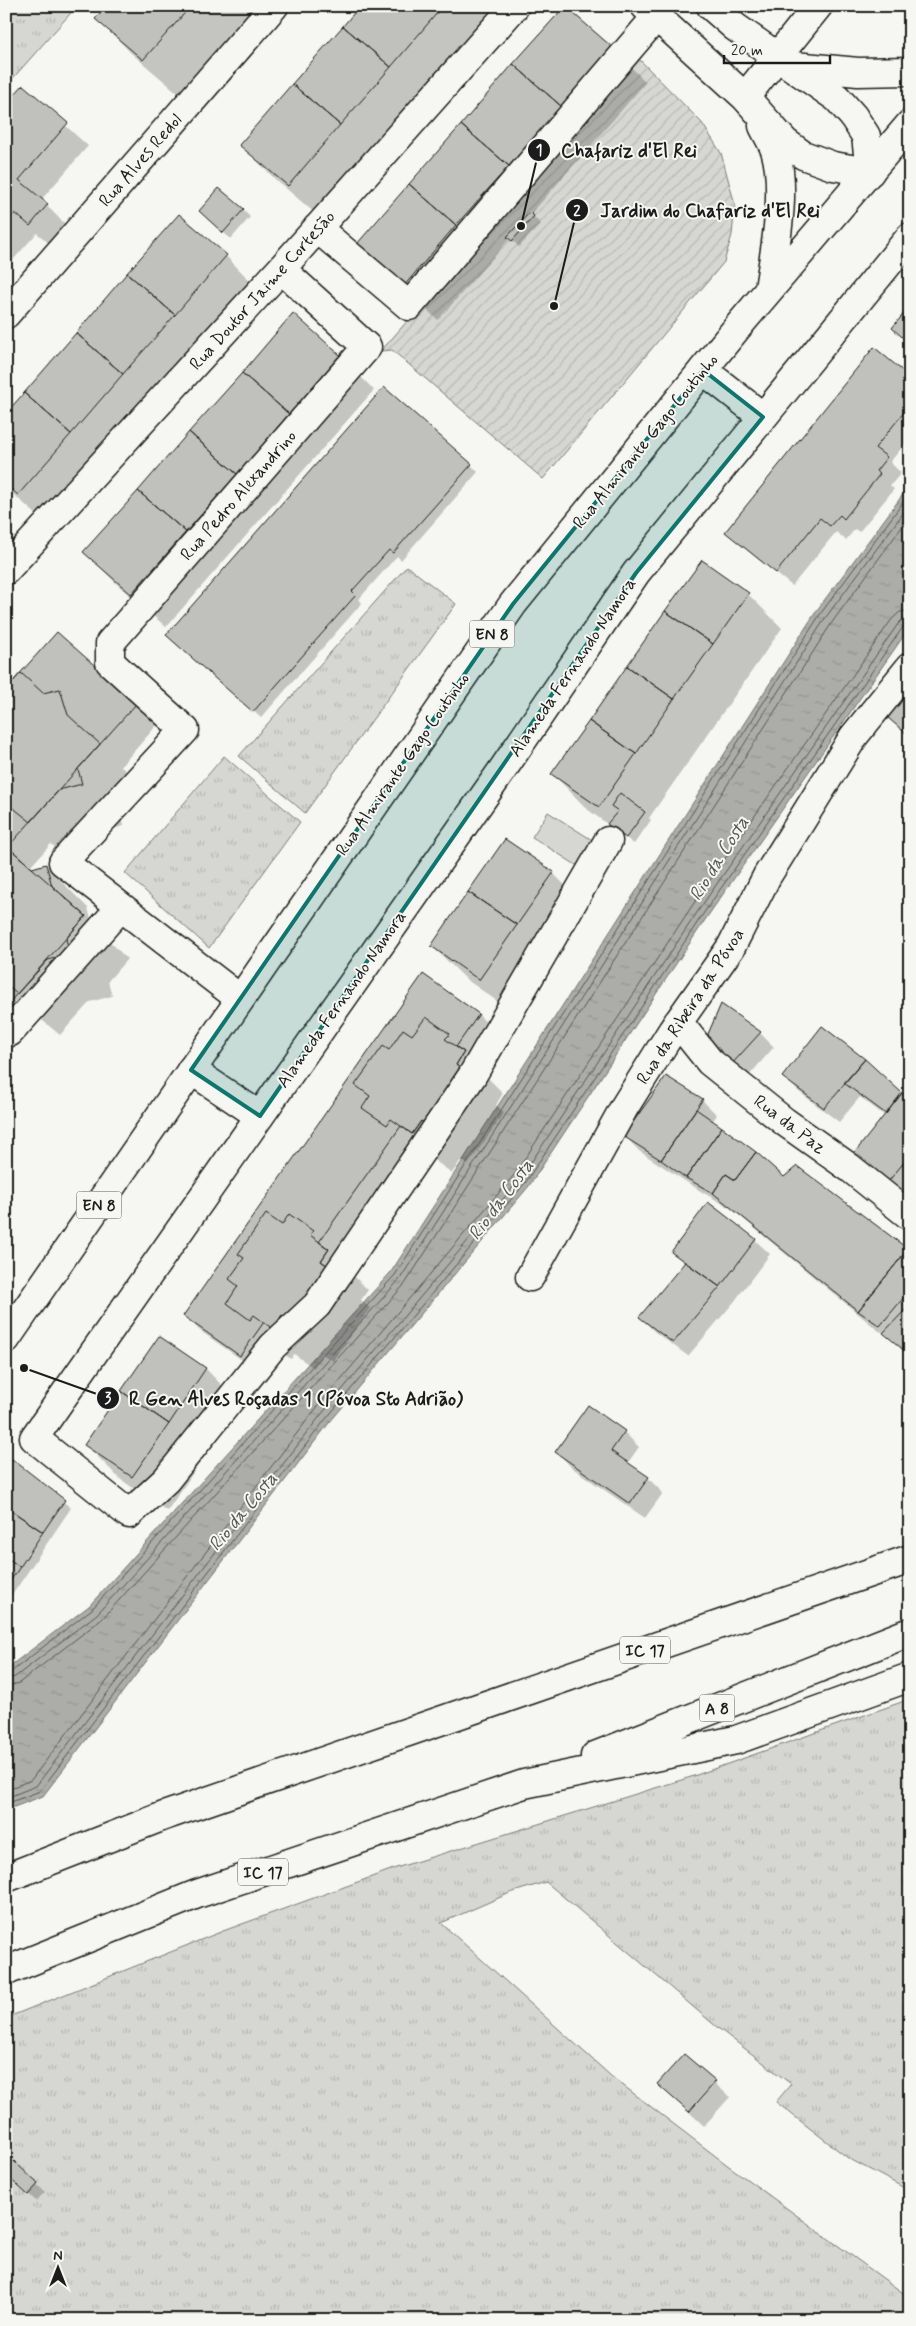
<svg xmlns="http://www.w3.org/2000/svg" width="916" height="2326" font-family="Mynerve,sans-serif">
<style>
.grass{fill:url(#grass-tufts);stroke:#797977}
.park{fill:#d6d6d2;stroke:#797977}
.garden{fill:url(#garden-furrows);stroke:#797977}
.water{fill:url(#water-ripples);stroke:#727271}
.shadow{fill:#0003}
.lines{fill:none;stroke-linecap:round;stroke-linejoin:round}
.shore{stroke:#565654;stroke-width:1}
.building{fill:#c0c0bd;stroke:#1c1c1c}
.minor-casing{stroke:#1c1c1c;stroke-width:31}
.major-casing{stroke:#1c1c1c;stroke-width:31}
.highway-casing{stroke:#1c1c1c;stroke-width:31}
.minor{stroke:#f6f6f2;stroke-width:28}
.major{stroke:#f6f6f2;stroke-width:28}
.highway{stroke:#f6f6f2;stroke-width:28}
.marked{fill:#0f766e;fill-opacity:0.2;stroke:#0f766e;stroke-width:4;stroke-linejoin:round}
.labels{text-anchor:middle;stroke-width:4;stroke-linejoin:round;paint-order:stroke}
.shield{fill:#f6f6f2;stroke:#5d5d5c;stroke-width:1}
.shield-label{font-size:16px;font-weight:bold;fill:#1c1c1c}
.street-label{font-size:18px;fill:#1c1c1c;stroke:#f6f6f2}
.water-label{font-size:19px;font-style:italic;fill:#565654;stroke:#f6f6f2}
.leader{fill:none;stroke:#1c1c1c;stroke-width:2}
.callout-dot{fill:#1c1c1c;stroke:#f6f6f2;stroke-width:2}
.mark-label{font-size:15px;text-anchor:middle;font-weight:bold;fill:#fff}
.callout-label{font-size:19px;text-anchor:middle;font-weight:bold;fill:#1c1c1c;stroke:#f6f6f2;stroke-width:4;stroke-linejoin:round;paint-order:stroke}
</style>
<defs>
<pattern id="grass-tufts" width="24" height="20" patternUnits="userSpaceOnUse" patternTransform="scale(1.25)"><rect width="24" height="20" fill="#d6d6d2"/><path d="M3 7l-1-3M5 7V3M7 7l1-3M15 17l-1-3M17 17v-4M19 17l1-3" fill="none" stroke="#b7b7b4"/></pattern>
<pattern id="garden-furrows" width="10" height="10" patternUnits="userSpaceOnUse" patternTransform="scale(1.25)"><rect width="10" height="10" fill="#d6d6d2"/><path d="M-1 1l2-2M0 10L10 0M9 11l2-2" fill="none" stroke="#b7b7b4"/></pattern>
<pattern id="water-ripples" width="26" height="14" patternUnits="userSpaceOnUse" patternTransform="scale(1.25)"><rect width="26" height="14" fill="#acaca9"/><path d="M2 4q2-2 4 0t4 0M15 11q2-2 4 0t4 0" fill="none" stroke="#939391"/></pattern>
</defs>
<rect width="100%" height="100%" fill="#f6f6f2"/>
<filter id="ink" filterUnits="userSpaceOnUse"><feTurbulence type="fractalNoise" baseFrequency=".02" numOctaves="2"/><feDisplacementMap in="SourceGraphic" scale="10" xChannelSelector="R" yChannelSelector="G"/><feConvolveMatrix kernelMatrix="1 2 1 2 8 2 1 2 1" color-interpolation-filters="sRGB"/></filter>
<g filter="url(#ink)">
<path class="grass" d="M6,6H77L6,86Z
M407,566L456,604L305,813L239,756Z
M224,756L300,822L209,948L125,873Z
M910,1699V2191L848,2158L776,2102L791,2084L718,2028L546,1882L510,1893L441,1923L612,2077L726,2164L910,2298V2320H6V2018L223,1931L399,1867L691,1777Z"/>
<path class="park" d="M548,812L600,845L584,870L532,837Z"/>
<path class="garden" d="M638,58L702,123L721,153L735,205L732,235L724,262L543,479L392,350L381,351Z"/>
<path class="water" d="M910,485V627L707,917L529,1186L329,1423L43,1796L6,1810V1669L89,1606L391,1272L817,610Z"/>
<path class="shadow" d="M108,6H255L179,94L131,53L97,18Z
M361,6H507L323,220L275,179L241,145Z
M565,7L612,48L646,82L531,214L541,224L519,247L510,238L438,320L392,279Z
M23,87L88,146L41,200L68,227L52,246L37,233L13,260L6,255V106Z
M243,210L250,217L231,239L207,219Z
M226,256L260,291L53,529L6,488V415Z
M293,315L340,356L374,390L166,627L119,586L85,552Z
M910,378V438L890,462L901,473L890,486L894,489L859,532L855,529L846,540L836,532L792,586L742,546L727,532Z
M471,465L478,472L401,560L397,556L359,599L362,603L261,718L174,642Z
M748,594L782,628L649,818L651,820L634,844L587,809L553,774Z
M6,691L136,704L157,725L121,766L142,787L120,811L124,826L101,832L74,863L51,844L30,867L32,869L46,866L88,908L92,923L127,959L108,981L112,996L90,1002L60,1035L37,1016L6,1021Z
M553,873L587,908L514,1013L467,980L432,946Z
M423,976L479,1015L493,1030L487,1077L503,1093L496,1105L504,1113L468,1165L461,1160L452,1173L431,1158L351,1273L368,1290L361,1300L370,1308L333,1361L322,1354L314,1368L294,1354L291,1359L272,1346L255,1369L199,1330L185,1316Z
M822,1028L910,1101V1187L898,1202L864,1175L885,1116L860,1097L839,1122L798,1091L784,1077Z
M760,1033L774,1047L746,1079L709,1034Z
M702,1100L717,1115L712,1122L784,1178L797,1168L910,1251V1358L885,1333L879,1331L730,1208L702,1192L639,1151L625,1136Z
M755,1240L770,1254L734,1302L688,1356L655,1332L640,1317L685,1264L673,1252Z
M159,1337L206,1369L240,1404L167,1511L120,1479L85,1444Z
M624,1432L639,1447L627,1464L648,1478L663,1493L645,1518L571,1467L557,1452Z
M13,1461L71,1508L6,1604V1470Z
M6,1660L14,1668L6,1672Z
M684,2056L730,2097L704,2126L659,2084Z
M14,2163L45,2192L36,2201L12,2179Z"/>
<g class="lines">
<path class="shore" d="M6,1673L11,1672L92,1609L395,1275L821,613L910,493
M6,1679L15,1677L97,1614L400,1279L826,617L910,504
M6,1687L19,1683L102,1619L405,1284L833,621L910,516
M6,1790L31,1780L314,1411L514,1175L692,906L892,619L900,612L910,611
M6,1798L36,1786L320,1416L520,1179L698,911L898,624L903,619L910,618
M6,1804L40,1791L325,1420L525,1183L703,914L903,627L910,625"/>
</g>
<path class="building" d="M106,6H191L143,60L95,19Z
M360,6H443L391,67L343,26Z
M565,6L612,47L561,106L513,64Z
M343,26L391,67L340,125L292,84Z
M513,64L561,106L509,166L461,125Z
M292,84L340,125L288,186L239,145Z
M23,85L68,123L19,180L48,204L30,226L15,213L6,223V104Z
M461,125L509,166L456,225L409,184Z
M409,184L456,225L403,287L356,245Z
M219,188L244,209L223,233L199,211Z
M530,212L534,216L512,241L507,237Z
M179,214L227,255L175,315L127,273Z
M127,273L175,315L123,374L76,333Z
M910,306V344L892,328Z
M293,313L340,355L289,414L242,373Z
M76,333L123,374L71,434L24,393Z
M874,347L910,377V405L875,448L887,457L876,471L880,474L844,519L840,515L830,526L820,518L776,573L725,532Z
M242,373L289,414L237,474L189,432Z
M384,387L472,464L393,553L389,550L352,591L356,595L253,712L166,635Z
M24,393L71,434L18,495L6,485V413Z
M189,432L237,474L186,532L138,491Z
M138,491L186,532L131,594L83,552Z
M702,560L749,593L713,644L665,611Z
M665,611L713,644L674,699L627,666Z
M57,632L137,703L8,847L6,845V689Z
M627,666L674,699L636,754L589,721Z
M21,673L43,693L60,689L68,715L100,744L78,769L82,784L59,790L31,822L6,802V689Z
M910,683V737L887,717L903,689Z
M589,721L636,754L599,807L551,774Z
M620,793L645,812L626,838L607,824L618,811L611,806Z
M505,839L554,872L517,925L468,892Z
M6,845L86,916L6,1006Z
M8,847L32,868L46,864L52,886L86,916L66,939L70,954L48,960L17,994L6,985Z
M468,892L517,925L479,980L431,946Z
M423,974L479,1014L456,1047L464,1052L456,1065L465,1072L428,1126L421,1121L412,1134L401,1126L319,1242L329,1249L321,1261L331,1268L292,1322L282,1315L273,1329L264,1322L240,1356L183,1316Z
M721,1004L761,1032L730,1066L714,1049L708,1034Z
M426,1017L450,1034L445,1039L464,1052L456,1065L465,1072L428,1126L421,1121L412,1134L391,1119L387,1125L362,1108L370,1096L355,1085L383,1046L389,1050L403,1029L412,1035Z
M822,1026L865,1059L824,1108L782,1077Z
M865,1059L902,1093L886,1114L844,1083Z
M666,1076L703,1099L661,1160L623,1136Z
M902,1093L910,1100V1155L883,1188L848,1161Z
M696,1109L722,1127L686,1178L661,1160Z
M722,1127L756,1152L735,1180L726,1174L713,1193L686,1178Z
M756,1152L784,1177L797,1166L908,1249L858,1311L713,1193L726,1174L735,1180Z
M708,1202L756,1239L720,1287L671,1252Z
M266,1214L282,1225L289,1214L313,1231L310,1235L329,1249L321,1261L331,1268L292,1322L282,1315L273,1329L254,1315L250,1320L227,1303L238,1286L229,1279L244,1258L238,1254Z
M908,1249L910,1290L880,1326L858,1311Z
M685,1262L720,1287L673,1343L639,1317Z
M908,1307L910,1309V1355L883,1333Z
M159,1336L206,1368L169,1424L121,1391Z
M121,1391L169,1424L132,1477L84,1445Z
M588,1405L625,1431L611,1451L649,1477L630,1504L555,1452Z
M12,1459L65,1500L43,1532L6,1507V1467Z
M6,1507L43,1532L20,1567L6,1557Z
M6,1557L20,1567L6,1587Z
M684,2054L716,2081L689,2112L657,2084Z
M14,2161L38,2184L28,2195L6,2175V2170Z"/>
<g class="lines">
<defs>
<path id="minor" d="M645,6L745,97L785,142L803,155L833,166L870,172L866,136L853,116L837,98L735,27L711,6
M794,66L858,72L910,71
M745,97L818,6
M763,126C767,134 772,142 775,150C787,189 775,249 769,289
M317,228L409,306L657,16
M6,314L274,6
M703,370L763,417
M6,570L281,269L515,6
M608,841L472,1076L317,1305L273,1346L166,1480L129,1514L34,1438L501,772L636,573L910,237
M239,998L63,862L185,730L110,662V643L367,347L281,269
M678,1022L710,1062L785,1122L850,1168L910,1216
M6,1031L10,1032L121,907
M191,1070L260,1116
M530,1277L625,1106L672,1031L731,947L767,876L854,736L910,667"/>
<path id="major" d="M6,1339L513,604L741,323L910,124"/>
<path id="highway" d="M595,1756L910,1632
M6,1878L164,1816L910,1559
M6,1971L197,1894L524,1784L736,1740L910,1677"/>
</defs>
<use href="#minor" class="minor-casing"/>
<use href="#major" class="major-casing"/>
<use href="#highway" class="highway-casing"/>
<use href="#minor" class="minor"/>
<use href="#major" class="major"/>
<use href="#highway" class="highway"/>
</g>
</g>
<path class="marked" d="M703,370L763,417L636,573L260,1116L191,1070L513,604Z"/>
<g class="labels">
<g class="shield">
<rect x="469.5" y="620.5" width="45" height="27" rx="4"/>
<rect x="76.5" y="1191.5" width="45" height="27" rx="4"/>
<rect x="620" y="1636.5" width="50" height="27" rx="4"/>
<rect x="699.5" y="1694.5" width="35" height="27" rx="4"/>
<rect x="238" y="1858.5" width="50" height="27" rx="4"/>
</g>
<g class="shield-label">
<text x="492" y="640">EN 8</text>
<text x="99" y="1211">EN 8</text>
<text x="645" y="1656">IC 17</text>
<text x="717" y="1714">A 8</text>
<text x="263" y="1878">IC 17</text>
</g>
<g class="street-label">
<text transform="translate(140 160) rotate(-49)" y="6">Rua Alves Redol</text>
<text transform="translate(262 290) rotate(-48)" y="6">Rua Doutor Jaime Cortesão</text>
<text transform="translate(645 441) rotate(-51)" y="6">Rua Almirante Gago Coutinho</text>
<text transform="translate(238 495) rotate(-49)" y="6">Rua Pedro Alexandrino</text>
<text transform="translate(572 667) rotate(-56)" y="6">Alameda Fernando Namora</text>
<text transform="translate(402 764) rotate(-55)" y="6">Rua Almirante Gago Coutinho</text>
<text transform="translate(341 999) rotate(-55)" y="6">Alameda Fernando Namora</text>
<text transform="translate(690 1006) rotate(-57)" y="6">Rua da Ribeira da Póvoa</text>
<text transform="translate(790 1124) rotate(37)" y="6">Rua da Paz</text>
</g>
<g class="water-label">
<text transform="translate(718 858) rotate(-58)" y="7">Rio da Costa</text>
<text transform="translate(500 1199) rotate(-53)" y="7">Rio da Costa</text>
<text transform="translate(242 1511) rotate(-50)" y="7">Rio da Costa</text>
</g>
</g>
<path class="leader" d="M521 226L539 150M554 306L577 210M24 1368L108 1398"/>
<g class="callout-dot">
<circle cx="521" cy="226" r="5"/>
<circle cx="554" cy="306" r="5"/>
<circle cx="24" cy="1368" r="5"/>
<circle cx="539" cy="150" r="12"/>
<circle cx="577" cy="210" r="12"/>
<circle cx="108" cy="1398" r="12"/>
</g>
<g class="mark-label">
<text x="539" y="155">1</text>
<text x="577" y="216">2</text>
<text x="108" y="1403">3</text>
</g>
<g class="callout-label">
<text x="629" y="157">Chafariz d'El Rei</text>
<text x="710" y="217">Jardim do Chafariz d'El Rei</text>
<text x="296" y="1405">R Gen Alves Roçadas 1 (Póvoa Sto Adrião)</text>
</g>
<rect width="916" height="2326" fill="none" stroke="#f6f6f2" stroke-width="25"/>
<rect x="12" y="12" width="891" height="2301" fill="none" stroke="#1c1c1c" stroke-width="2" filter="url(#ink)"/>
<g transform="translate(58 2268)" stroke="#f6f6f2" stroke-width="4" paint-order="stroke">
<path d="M0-4L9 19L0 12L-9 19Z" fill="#1c1c1c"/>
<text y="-8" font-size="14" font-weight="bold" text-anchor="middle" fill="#1c1c1c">N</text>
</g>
<path d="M724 55v8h106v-8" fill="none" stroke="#1c1c1c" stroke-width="2.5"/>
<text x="731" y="55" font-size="15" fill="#1c1c1c" stroke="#f6f6f2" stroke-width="4" paint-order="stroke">20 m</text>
</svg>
